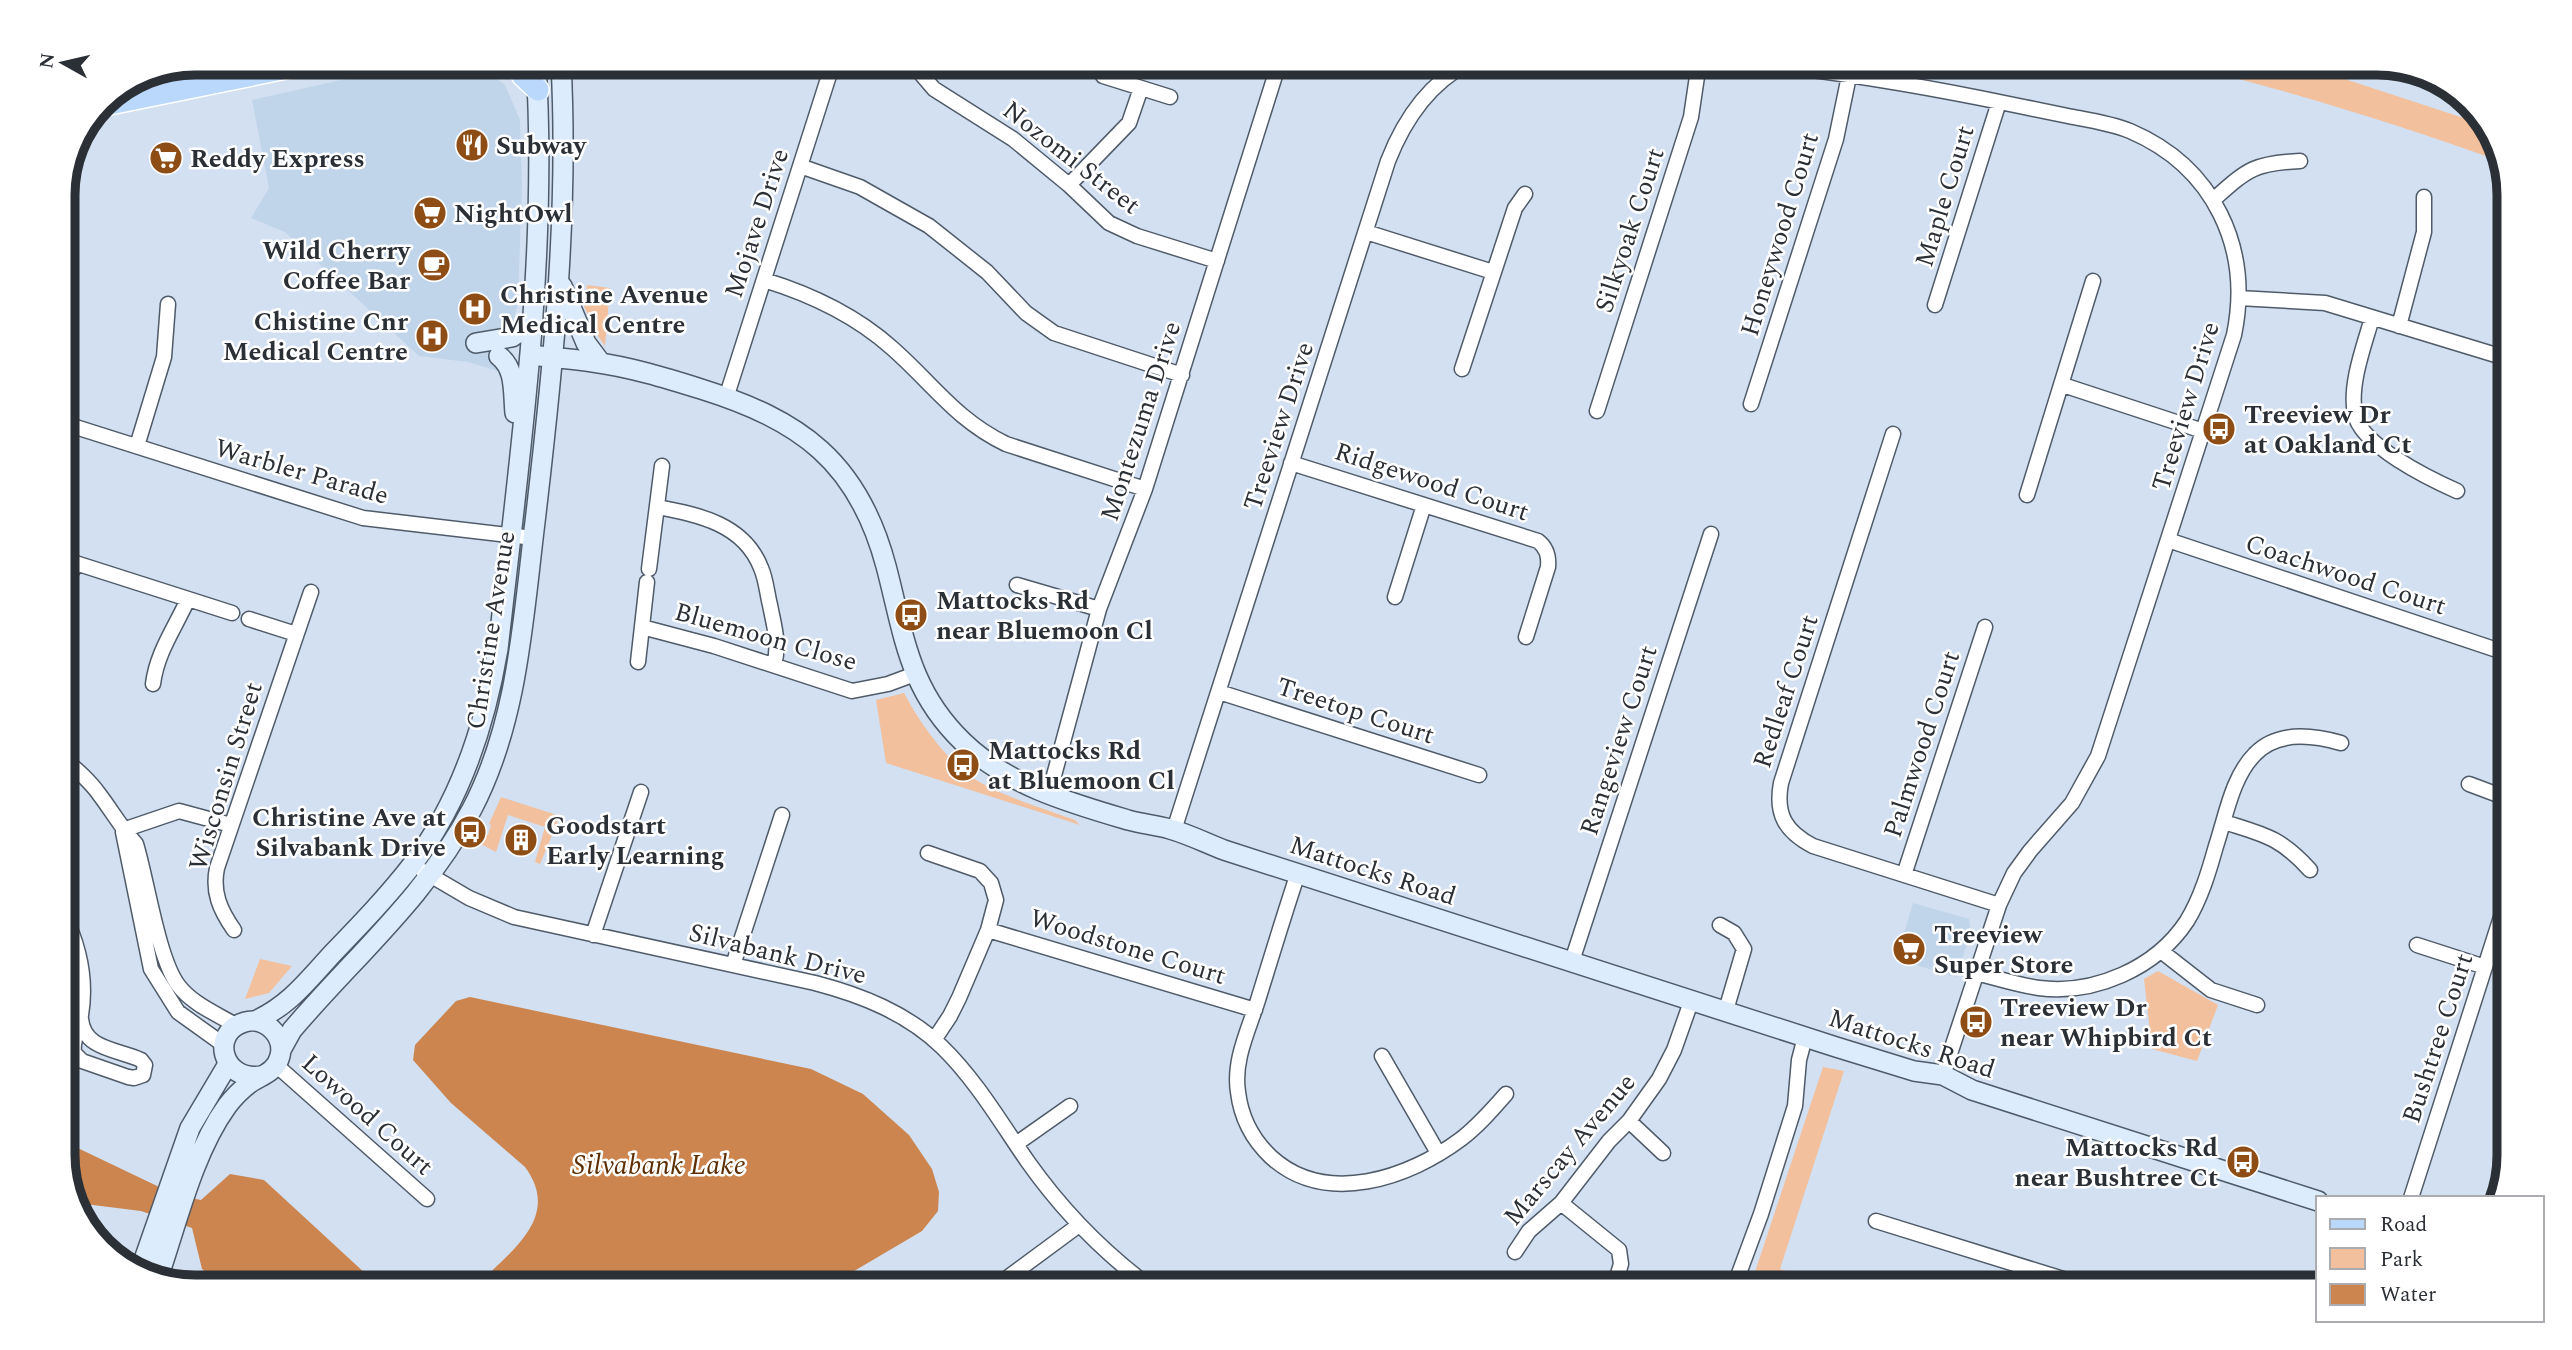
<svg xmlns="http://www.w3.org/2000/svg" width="2572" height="1350" font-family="Spectral,serif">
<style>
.built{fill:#c1d5ea}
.green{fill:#f2c09d}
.water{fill:#cc854f}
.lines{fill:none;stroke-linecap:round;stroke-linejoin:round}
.street-casing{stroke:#4f5b69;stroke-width:17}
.secondary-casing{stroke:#4f5b69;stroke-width:22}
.primary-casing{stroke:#fff;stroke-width:24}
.street{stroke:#fff;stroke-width:14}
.secondary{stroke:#dcecfd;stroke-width:19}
.primary{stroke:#b9d8fb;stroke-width:21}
.labels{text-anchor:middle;stroke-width:5;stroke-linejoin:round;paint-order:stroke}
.poi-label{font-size:26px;font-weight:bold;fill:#2b3036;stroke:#fff;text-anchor:start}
.street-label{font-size:26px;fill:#2b3036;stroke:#fff}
.water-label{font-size:28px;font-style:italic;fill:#5d2e01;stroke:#fff}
.rim{fill:none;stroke:#2b3036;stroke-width:9}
</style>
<rect width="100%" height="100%" fill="#d2e0f1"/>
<path class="built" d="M417,63H477L505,85L520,120L522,181L518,303L513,322L505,329L501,372L468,362L419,356L285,232L251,218L269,188L252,100Z
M1913,903L1969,919L1971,932L1956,977L1896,959Z"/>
<path class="green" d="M195,63H258L117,92L145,73Z
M2175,63H2296L2488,126L2500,161C2394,123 2285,89 2175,63Z
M587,285L610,288L605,346L596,333L580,297H586Z
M904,693C919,721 938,748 962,770C991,794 1041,807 1075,820L1080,825L886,763L876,700Z
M501,797L560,816L540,864L535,862L545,827L508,815L496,852L479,843L483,834L488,835L491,825L489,824Z
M260,959L292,966L269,993L245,999Z
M2158,971L2218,1005L2197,1061L2152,1049L2144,979Z
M1823,1067L1844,1071L1780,1269L1837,1287H1750Z
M2509,1132V1155L2499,1198H2488Z"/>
<path class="water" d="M470,997L811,1069L863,1094L909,1135L932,1169L939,1192L938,1211L922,1231L827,1287H475C508,1253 563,1218 525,1167L451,1103L413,1060L415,1045L456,1001Z
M63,1141L176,1195L201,1200L230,1174L264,1180L380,1287H224L202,1269L192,1228L141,1211L77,1203L63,1164Z"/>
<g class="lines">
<defs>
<path id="street" d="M917,63L922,75L934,89L1013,139L1069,185L1109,223L1137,236L1217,261
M1748,63C1826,70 1904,83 1980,98C2009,104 2039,110 2068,116C2089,120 2111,123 2130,131C2214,167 2252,248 2234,335L2098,756L2072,803L2030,851L2014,873L1999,905L1943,1075
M1103,76L1170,97
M800,166L860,187L929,226L987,272L1026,313L1054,333L1182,375
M1069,185L1129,123L1141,88
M2213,200C2247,170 2253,163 2300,161
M1366,232L1493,272
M764,280C810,294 855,315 892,348C932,383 956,420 1006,444L1145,489
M2239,298L2325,303L2509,359
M1935,305L1999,102
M2372,318C2364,346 2349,385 2355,414C2360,445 2430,479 2457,491
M2399,326L2424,232V197
M1462,369L1515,208L1525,194
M2063,385L2203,431
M726,398L833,63
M1751,404L1836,139L1849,76
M1597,411L1691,117L1699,63
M63,423L363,518L533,538
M1893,434L1781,783C1775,815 1786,832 1813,846L1999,905
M137,446L164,357L168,304
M1291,463L1538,541C1547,548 1549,556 1548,567L1526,637
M2027,495L2093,281
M658,507C699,515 744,524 761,568C766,579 767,593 770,605C774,626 780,644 774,665
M2168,540L2509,654
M63,559L232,613
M649,569L662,466
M1017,585L1099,609
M63,590L76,563
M1395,597L1424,505
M249,619L296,634
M642,627L714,646L852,691L888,684L915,674
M638,662L647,582
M153,684C157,652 175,628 188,599
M1219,692L1479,775
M63,758C76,769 89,780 99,794C112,811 122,829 136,844C147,880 158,958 178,985C192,1004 217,1014 237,1026
M2469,784L2509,799
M1049,794L1099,609L1145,489L1279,63
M2224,822C2265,835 2280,837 2310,870
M123,830L179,811L231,825
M1174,830L1388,161C1404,120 1428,84 1468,63
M123,832L151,969L178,1012L224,1045
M928,853L980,871L991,883L996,900L988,930L959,998L950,1016L934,1040
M423,871L469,898L514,917L815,983C861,995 907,1013 942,1047C976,1080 1001,1123 1028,1162C1062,1210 1103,1252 1150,1287
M1298,873C1284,915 1271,958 1258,1000C1249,1029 1233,1060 1238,1092C1241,1117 1253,1140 1271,1157C1326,1207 1409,1178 1461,1139C1478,1126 1492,1110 1506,1094
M1904,875L1985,627
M63,913C79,945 87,979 81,1015C79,1028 72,1040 74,1053L82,1061L128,1077L134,1078L143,1075L145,1065L141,1060C118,1049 84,1050 81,1019
M1720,925L1734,933L1744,949L1726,1010
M234,930C220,910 212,892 217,868L311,592
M988,930L1255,1010
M593,935L641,792
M2417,945L2485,967
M2161,951L2211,990L2257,1005
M1572,961L1711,534
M733,965L782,815
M1976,973C1997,978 2018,985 2039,988C2095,995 2156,968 2187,921C2201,898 2209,871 2216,846C2226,816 2232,777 2255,754C2277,731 2313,735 2341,743
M1382,1056L1438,1153
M276,1065L427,1199
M1629,1121L1663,1153
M1016,1144L1070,1106
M2411,1198L2509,892
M1561,1203L1619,1250L1621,1264L1614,1287
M1876,1221L2089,1287
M1515,1252L1529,1231L1561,1203L1609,1141L1629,1121L1659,1079L1674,1050L1692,999
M995,1287L1079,1225
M1298,1287L1302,1283H1308
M1734,1287L1761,1214L1795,1106L1799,1060L1805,1037"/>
<path id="secondary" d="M562,286L586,343L601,363
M476,343L512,337L533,322
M530,355C551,357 573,359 593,362C630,367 666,378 701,389C800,420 858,461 886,566C904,634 908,689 963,742C1007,785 1070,803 1128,820C1142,824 1156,825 1170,829C1188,834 1206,843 1224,850L1836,1047L1914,1071L1943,1075L1972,1090L2318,1201
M499,356C516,369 513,393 515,413
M255,1021C290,1005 308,980 334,952C361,924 388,896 412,865C460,802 485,726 498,649C520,454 548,260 536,63
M281,1050L292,1030C355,956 426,897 472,809C518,721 523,619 535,522C553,369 569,217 561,63
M139,1274L190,1128L228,1064
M158,1278C177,1223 193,1153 227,1106C233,1098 242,1089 250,1083C262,1075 276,1072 280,1056C285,1036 265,1016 245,1022C209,1032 222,1082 261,1076"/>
<path id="primary" d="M515,63L523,76L538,90
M100,106L311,63"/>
</defs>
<use href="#street" class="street-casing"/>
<use href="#secondary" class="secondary-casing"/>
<use href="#primary" class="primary-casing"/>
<use href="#street" class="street"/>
<use href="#secondary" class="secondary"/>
<use href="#primary" class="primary"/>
</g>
<defs>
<symbol id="restaurant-disc" viewBox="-11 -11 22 22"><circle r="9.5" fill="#8d4d14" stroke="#fff"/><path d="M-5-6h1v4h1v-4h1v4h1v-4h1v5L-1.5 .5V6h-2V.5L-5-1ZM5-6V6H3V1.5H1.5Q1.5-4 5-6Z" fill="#fff"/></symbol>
<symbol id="supermarket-disc" viewBox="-11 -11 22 22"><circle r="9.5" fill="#8d4d14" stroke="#fff"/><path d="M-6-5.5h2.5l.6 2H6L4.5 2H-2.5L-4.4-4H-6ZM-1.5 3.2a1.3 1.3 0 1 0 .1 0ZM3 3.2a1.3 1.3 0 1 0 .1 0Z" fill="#fff"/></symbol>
<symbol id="cafe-disc" viewBox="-11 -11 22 22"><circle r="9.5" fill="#8d4d14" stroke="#fff"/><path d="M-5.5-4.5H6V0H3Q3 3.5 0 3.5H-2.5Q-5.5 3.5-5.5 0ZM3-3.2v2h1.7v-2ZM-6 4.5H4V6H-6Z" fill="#fff"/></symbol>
<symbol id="hospital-disc" viewBox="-11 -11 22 22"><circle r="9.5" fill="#8d4d14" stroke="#fff"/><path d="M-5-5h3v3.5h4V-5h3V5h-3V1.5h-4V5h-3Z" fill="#fff"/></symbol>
<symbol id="bus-disc" viewBox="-11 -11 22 22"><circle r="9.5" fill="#8d4d14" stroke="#fff"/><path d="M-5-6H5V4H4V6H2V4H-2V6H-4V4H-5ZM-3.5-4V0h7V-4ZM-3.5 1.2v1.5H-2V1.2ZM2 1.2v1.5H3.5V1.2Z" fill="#fff"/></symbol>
<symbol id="building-disc" viewBox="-11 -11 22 22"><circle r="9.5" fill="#8d4d14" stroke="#fff"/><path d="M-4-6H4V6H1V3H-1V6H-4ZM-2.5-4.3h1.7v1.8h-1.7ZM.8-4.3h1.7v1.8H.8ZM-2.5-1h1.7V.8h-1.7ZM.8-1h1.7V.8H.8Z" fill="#fff"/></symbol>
</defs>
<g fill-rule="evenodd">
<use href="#restaurant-disc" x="453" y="126" width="38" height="38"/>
<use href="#supermarket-disc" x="147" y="139" width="38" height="38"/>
<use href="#supermarket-disc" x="411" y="194" width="38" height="38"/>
<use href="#cafe-disc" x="415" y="246" width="38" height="38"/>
<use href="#hospital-disc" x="456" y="290" width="38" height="38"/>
<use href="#hospital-disc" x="413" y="317" width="38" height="38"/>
<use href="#bus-disc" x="2200" y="410" width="38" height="38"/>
<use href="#bus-disc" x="892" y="596" width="38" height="38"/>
<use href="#bus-disc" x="944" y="746" width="38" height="38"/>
<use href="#bus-disc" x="451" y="813" width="38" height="38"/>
<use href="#building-disc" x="502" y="821" width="38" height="38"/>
<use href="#supermarket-disc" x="1890" y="930" width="38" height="38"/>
<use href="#bus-disc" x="1957" y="1003" width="38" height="38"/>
<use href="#bus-disc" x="2224" y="1143" width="38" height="38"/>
</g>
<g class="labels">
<g class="poi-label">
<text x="496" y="154">Subway</text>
<text x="190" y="167">Reddy Express</text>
<text x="454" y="222">NightOwl</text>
<text x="410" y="259" text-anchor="end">Wild Cherry<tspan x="410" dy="30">Coffee Bar</tspan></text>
<text x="500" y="303">Christine Avenue<tspan x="500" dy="30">Medical Centre</tspan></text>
<text x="408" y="330" text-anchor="end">Chistine Cnr<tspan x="408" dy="30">Medical Centre</tspan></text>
<text x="2244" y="423">Treeview Dr<tspan x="2244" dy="30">at Oakland Ct</tspan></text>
<text x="936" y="609">Mattocks Rd<tspan x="936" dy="30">near Bluemoon Cl</tspan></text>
<text x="988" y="759">Mattocks Rd<tspan x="988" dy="30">at Bluemoon Cl</tspan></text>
<text x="446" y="826" text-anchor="end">Christine Ave at<tspan x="446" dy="30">Silvabank Drive</tspan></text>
<text x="546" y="834">Goodstart<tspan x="546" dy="30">Early Learning</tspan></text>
<text x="1934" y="943">Treeview<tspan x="1934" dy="30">Super Store</tspan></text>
<text x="2000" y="1016">Treeview Dr<tspan x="2000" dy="30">near Whipbird Ct</tspan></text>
<text x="2218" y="1156" text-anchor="end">Mattocks Rd<tspan x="2218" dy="30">near Bushtree Ct</tspan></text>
</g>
<g class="street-label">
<text transform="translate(1072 157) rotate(38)" y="9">Nozomi Street</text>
<text transform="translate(1944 196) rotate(-73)" y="9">Maple Court</text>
<text transform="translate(756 223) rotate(-72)" y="9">Mojave Drive</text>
<text transform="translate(1629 230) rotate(-72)" y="9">Silkyoak Court</text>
<text transform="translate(1779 234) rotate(-73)" y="9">Honeywood Court</text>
<text transform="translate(2185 406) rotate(-73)" y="9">Treeview Drive</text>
<text transform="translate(1140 421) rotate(-72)" y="9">Montezuma Drive</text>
<text transform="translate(1278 426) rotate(-72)" y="9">Treeview Drive</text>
<text transform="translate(302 471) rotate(16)" y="9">Warbler Parade</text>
<text transform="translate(1432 481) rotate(18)" y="9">Ridgewood Court</text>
<text transform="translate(2346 574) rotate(18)" y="9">Coachwood Court</text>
<text transform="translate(490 630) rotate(-81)" y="9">Christine Avenue</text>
<text transform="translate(766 636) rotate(16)" y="9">Bluemoon Close</text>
<text transform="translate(1785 691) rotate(-72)" y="9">Redleaf Court</text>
<text transform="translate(1356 710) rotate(18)" y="9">Treetop Court</text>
<text transform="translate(1618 740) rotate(-72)" y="9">Rangeview Court</text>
<text transform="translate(1921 744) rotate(-72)" y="9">Palmwood Court</text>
<text transform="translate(225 776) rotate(-73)" y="9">Wisconsin Street</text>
<text transform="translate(1373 870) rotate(18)" y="9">Mattocks Road</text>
<text transform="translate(1128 946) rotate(17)" y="9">Woodstone Court</text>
<text transform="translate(778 953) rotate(14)" y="9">Silvabank Drive</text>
<text transform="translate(2437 1038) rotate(-72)" y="9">Bushtree Court</text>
<text transform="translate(1912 1043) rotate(18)" y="9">Mattocks Road</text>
<text transform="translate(368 1114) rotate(42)" y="9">Lowood Court</text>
<text transform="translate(1569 1149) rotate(-50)" y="9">Marscay Avenue</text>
</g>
<g class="water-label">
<text x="659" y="1174">Silvabank Lake</text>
</g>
</g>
<path d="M0 0H2572V1350H0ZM195 75H2377A120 120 0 0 1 2497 195V1155A120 120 0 0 1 2377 1275H195A120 120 0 0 1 75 1155V195A120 120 0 0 1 195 75Z" fill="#fff" fill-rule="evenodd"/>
<path class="rim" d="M195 75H2377A120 120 0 0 1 2497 195V1155A120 120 0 0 1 2377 1275H195A120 120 0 0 1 75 1155V195A120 120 0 0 1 195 75Z"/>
<rect x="2316" y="1196" width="228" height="126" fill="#ffffff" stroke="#aaacaf" stroke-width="2"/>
<rect x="2330" y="1219" width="35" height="10" fill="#b9d8fb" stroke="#aaacaf" stroke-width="2"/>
<text x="2380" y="1231" font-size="21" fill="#2b3036">Road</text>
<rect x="2330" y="1248" width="35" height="21" fill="#f2c09d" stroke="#aaacaf" stroke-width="2"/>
<text x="2380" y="1266" font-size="21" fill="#2b3036">Park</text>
<rect x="2330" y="1284" width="35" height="21" fill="#cc854f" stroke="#aaacaf" stroke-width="2"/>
<text x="2380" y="1301" font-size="21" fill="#2b3036">Water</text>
<g transform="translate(63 63) rotate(278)" stroke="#ffffff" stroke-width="5" paint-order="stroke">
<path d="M0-5L12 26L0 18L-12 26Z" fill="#2b3036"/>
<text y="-10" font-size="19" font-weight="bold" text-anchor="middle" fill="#2b3036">N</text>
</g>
</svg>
